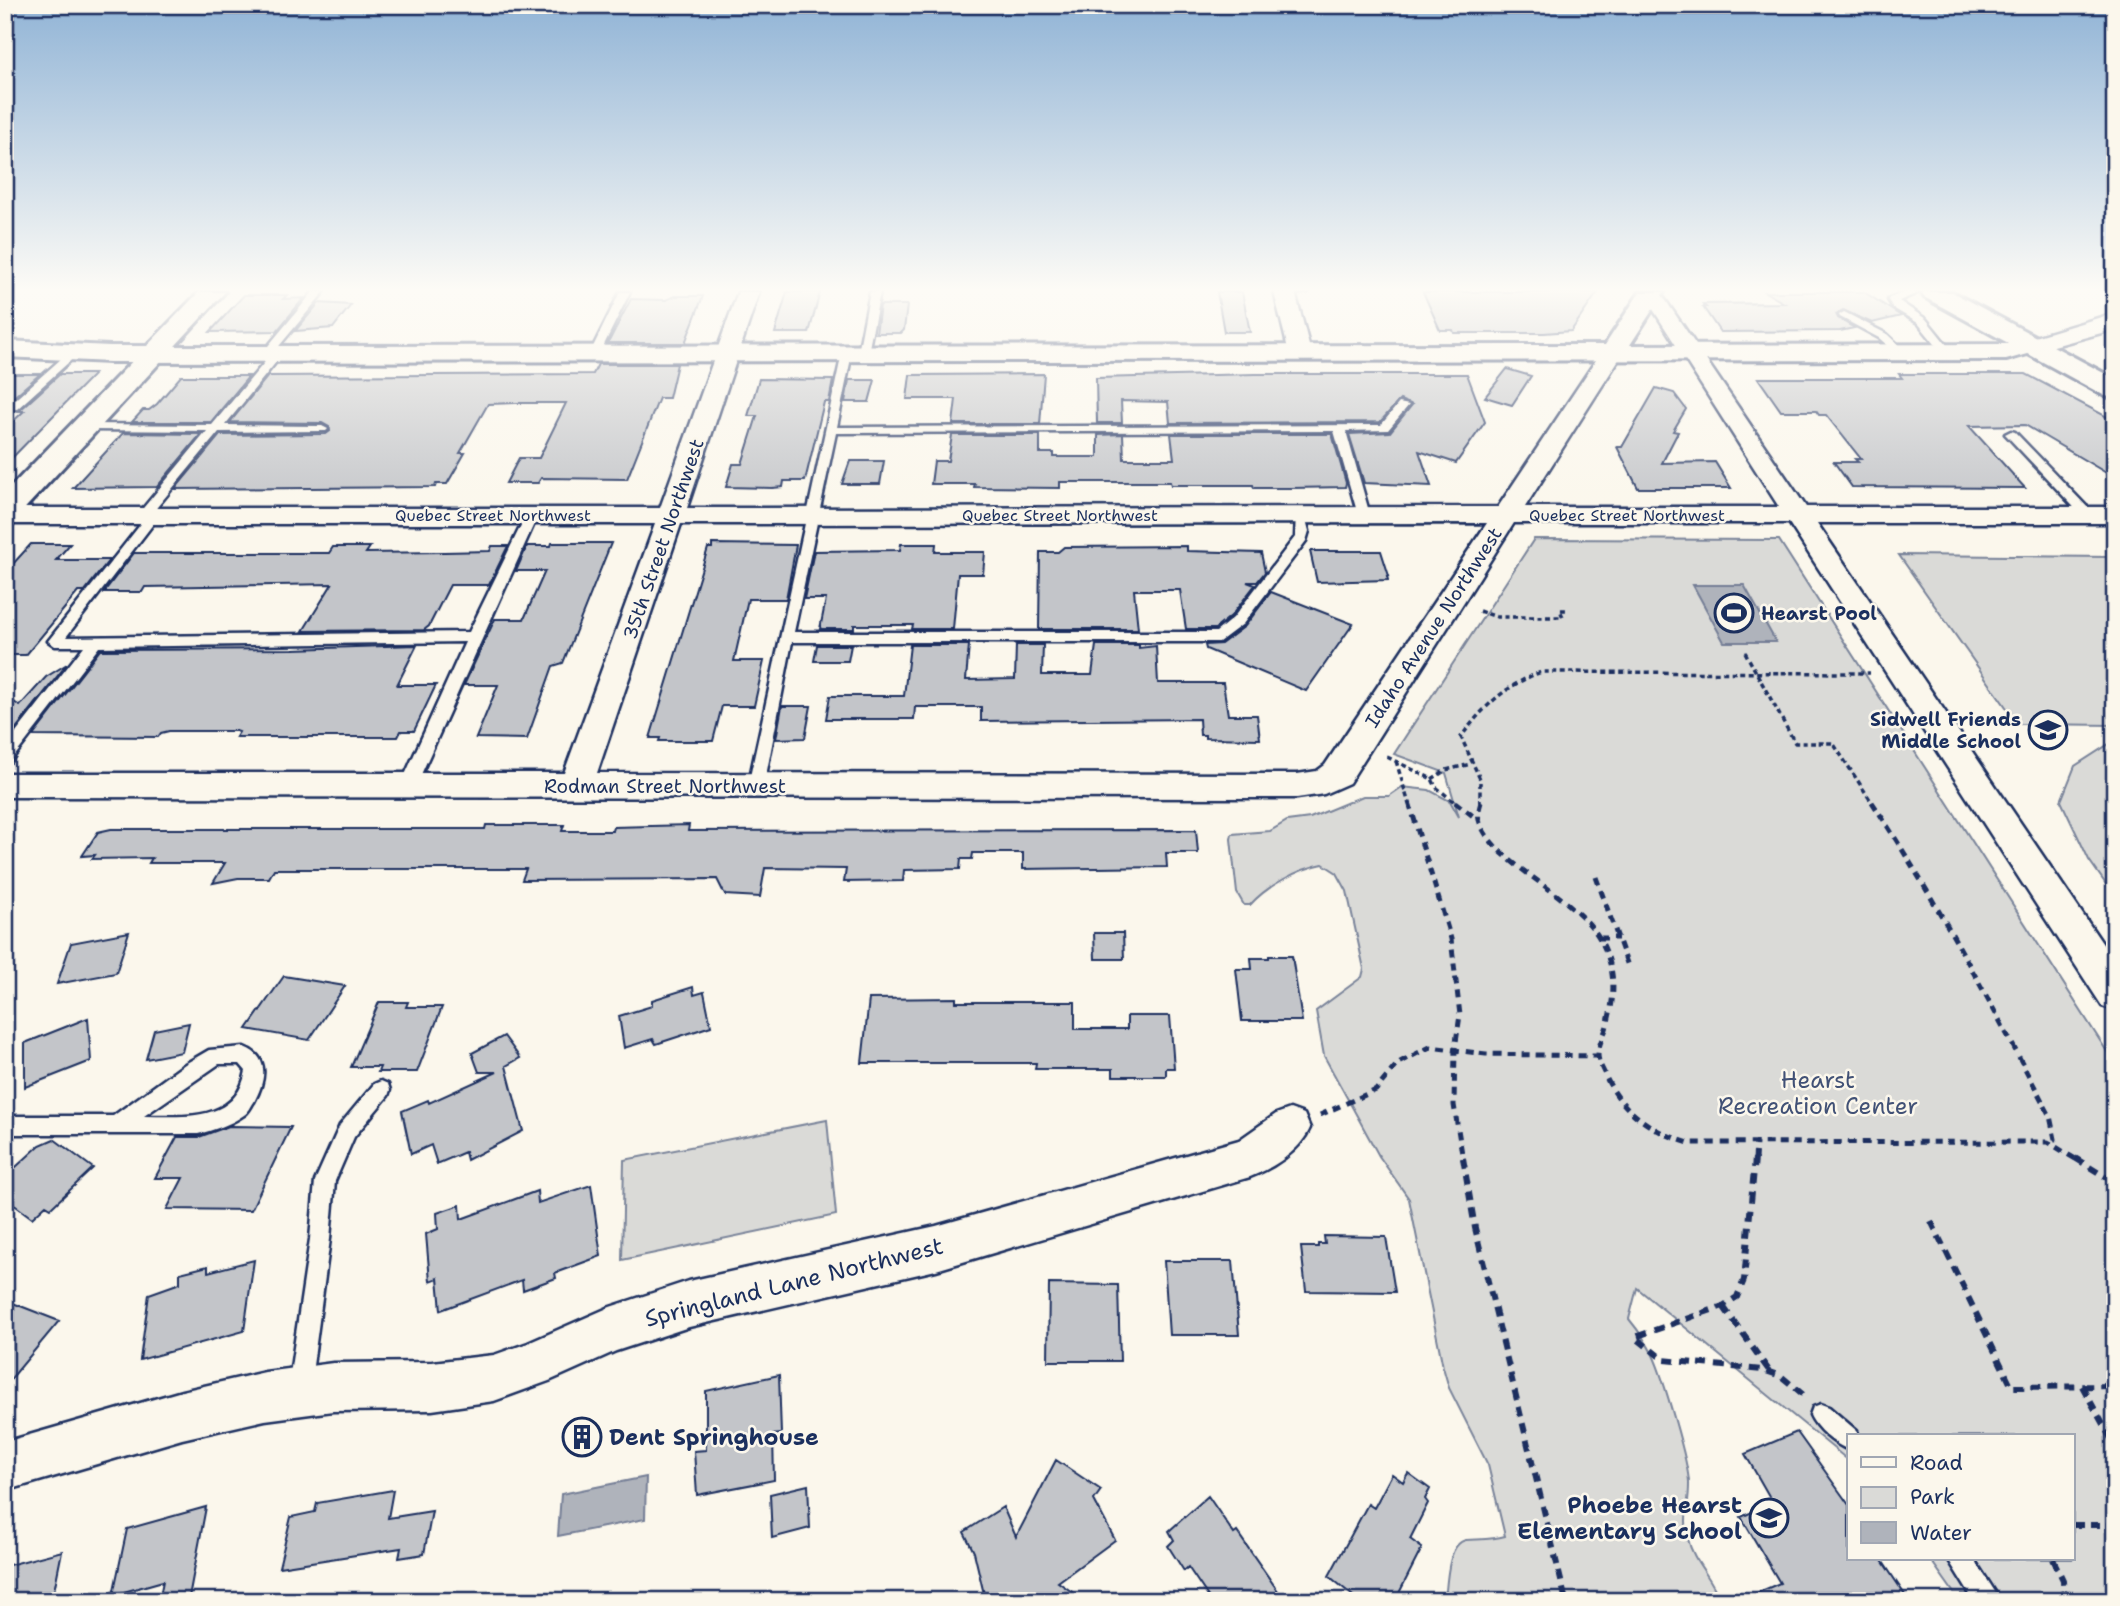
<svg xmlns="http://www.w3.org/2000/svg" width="2120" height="1606" font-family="'Shantell Sans',sans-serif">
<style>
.green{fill:#dadad7;stroke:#7a849a;stroke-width:2}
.water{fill:#afb3bb;stroke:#747e96;stroke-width:2}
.building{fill:#c3c5c9;stroke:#1b2f5e;stroke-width:2}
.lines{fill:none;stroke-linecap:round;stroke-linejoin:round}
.service-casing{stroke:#1b2f5e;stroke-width:5}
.minor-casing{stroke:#1b2f5e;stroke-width:5}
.tertiary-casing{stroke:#1b2f5e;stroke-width:6}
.secondary-casing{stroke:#1b2f5e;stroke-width:6}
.primary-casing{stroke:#1b2f5e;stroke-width:6}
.path-far2{stroke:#1b2f5e;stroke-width:3.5;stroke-dasharray:5 3.5;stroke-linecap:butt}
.path-far1{stroke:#1b2f5e;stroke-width:5;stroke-dasharray:8 6;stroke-linecap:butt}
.path{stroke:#1b2f5e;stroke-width:6;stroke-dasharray:10 7;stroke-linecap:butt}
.service{fill:#fbf7ec;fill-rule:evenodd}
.minor{fill:#fbf7ec;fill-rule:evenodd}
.tertiary{fill:#fbf7ec;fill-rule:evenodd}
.secondary{fill:#fbf7ec;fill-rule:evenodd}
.primary{fill:#fbf7ec;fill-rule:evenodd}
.labels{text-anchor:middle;stroke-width:5;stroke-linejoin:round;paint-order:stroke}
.far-street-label{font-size:16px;fill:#1b2f5e;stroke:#fbf7ec}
.street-label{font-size:19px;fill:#1b2f5e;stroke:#fbf7ec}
.poi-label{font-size:19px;font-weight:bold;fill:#1b2f5e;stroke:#fbf7ec;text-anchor:start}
.near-park-label{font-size:23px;fill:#415176;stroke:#fbf7ec}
.near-street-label{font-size:23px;fill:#1b2f5e;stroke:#fbf7ec}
.near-poi-label{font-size:23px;font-weight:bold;fill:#1b2f5e;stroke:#fbf7ec;text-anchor:start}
</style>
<rect width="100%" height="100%" fill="#fbf7ec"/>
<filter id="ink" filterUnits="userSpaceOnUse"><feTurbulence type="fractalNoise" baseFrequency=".0143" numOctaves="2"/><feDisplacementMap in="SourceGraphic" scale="14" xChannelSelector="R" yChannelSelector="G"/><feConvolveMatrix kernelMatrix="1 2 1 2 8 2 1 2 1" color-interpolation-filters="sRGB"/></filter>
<g filter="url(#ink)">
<path class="green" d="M1534,539L1779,540L2115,1064V1594L1954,1593L1930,1559H2073V1436H1849V1461L1637,1288L1629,1319C1638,1330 1646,1341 1653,1355C1662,1374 1690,1466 1689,1485C1689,1507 1683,1515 1688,1539C1693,1562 1713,1578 1720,1601H1445C1447,1585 1447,1543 1466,1540C1479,1539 1492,1540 1505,1536L1488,1465L1449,1388L1443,1367L1409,1199L1379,1156L1324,1056L1316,1011L1362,977L1364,969L1347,891L1337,873L1323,864C1298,869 1267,886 1250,905H1244L1237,893L1231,839L1232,834L1270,831L1287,821L1310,818L1363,796H1389L1402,787L1429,790L1450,801L1459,817L1446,773L1394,754Z
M1899,555L2115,557V725L2018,724Z
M2115,743V897L2089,860L2061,801L2075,766L2109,744Z
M827,1120L836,1215L622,1260L624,1160Z"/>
<path class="water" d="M1693,585H1744L1776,642H1724Z
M646,1477L645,1519L558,1536L561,1494Z"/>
<path class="building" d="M787,292H820L809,333H775Z
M1217,292H1242L1250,332H1224Z
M1423,292H1598L1571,331L1544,333H1454L1453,330H1440Z
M1765,292H1864L1901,316L1872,323L1843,310L1836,314L1838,318L1854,328L1840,331L1720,332L1703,307H1706L1703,304L1784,303Z
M244,295H287L283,299L304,298L277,331L210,332Z
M675,296H703L685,343H608L631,299L666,300Z
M319,303L351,305L333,328L295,331Z
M880,305H907L904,330L901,333H876Z
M598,364H677L669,398H659L627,479L541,478L538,483H506L519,458H539L566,403H516L488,404L460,453H465L447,484H436L435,487L175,489L220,435L326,434L330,431L329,427L322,423L230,422L268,376L593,374Z
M1507,369L1531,376L1512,405L1485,397Z
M5,374H40L9,401H5Z
M60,374H94L5,465V429L24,411H19Z
M1044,374L1040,424H953L956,399H907L910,375Z
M1255,374H1467L1485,422L1456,463L1419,451L1431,486L1364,483L1349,434L1390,432L1412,405L1400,400L1380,422L1170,423L1168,402L1121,401L1122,423H1097L1096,378Z
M1899,374H2026L2115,421V478L2025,425L1969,426L2025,488L1852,487L1834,462H1858L1855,459H1861L1826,415H1819L1816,411H1781L1758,378H1902Z
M181,376H249L211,422H132L143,410H149L157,404Z
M759,379L833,380L829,402H824L805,481H784L783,487L772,488L726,487L733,464H742L757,416H748Z
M849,380H875L869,402H845Z
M1656,388L1674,393L1686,409L1673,431L1678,432L1662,463L1715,462L1731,488H1638L1617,447H1622Z
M123,433L201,434L157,487L73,488Z
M1123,434L1124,459H1174L1171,434H1332L1346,483L1345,487L1292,488H1254L1253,485H1171L1170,482H1060V488L974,487L975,484H931L934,461H948L952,435H1040V453H1054V457H1098V435Z
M850,461H884L880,484H842Z
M552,543H611L563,663L553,666L527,739L476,738L498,685H464L495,619H524L545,571H516L527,546H551Z
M31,544H70L56,560H109L84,592H78L26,655H5V565H12Z
M712,544L796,545L786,599H748L734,661H764L754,706H722L713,741H659L660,738H650L708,548H712Z
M901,544H936L935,552H985L983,574H958L953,629H912L913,625H854V629H820L826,599H804L814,551L900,550Z
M492,546H508L489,585H450L429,626L424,630L303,631L332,584L145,587L142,592H104L134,553H329L333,547H370L366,553L444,552L490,551Z
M1187,546V551L1261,553L1265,572L1257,582H1247L1255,585L1231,616L1215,629H1186L1180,590H1134L1138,629H1039L1040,552H1058L1064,547Z
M1310,551H1381L1389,576H1387L1388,580L1317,582Z
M1271,592L1353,624L1306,691L1206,649L1205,645L1221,644L1245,626Z
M417,645L397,685H436L414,731H401L398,737H236L239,732L236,731H169L161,733L158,737L33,736L100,650L293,649Z
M817,645H851L848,661H814Z
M910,645H969L966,680L1015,679L1016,645H1043L1042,675H1092L1096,645H1139V648L1156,646L1158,683H1223L1228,715H1257L1260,739L1205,738V735H1200L1199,719L981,721V707H915L914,719H826L830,696H904Z
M67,664L10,736H5V696L20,706L46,677Z
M782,706H811L805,738L776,739Z
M486,825H564L562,831H612L613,827L689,825L688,831L1196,830L1198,853H1166L1167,867L1023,869V853H973L972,859H961L960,869L904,870L903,881L844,882L846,869L765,868L760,897L725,895L717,879L522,880L526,869H274L269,878H238L213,883L225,863H149L152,858L92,859L95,855L82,856L98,832L111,829H485Z
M129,932L116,973L57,984L71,943Z
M1094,933H1123L1124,959H1095Z
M1269,956H1292L1302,1021H1242L1236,969H1252L1251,958H1269Z
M284,976L345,986L309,1040L247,1029Z
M693,987L694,995L704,992L711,1026L656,1044L653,1039L624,1048L619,1016L652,1006V1000Z
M956,998V1002H1075V1029H1127V1016H1170L1174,1068H1166V1076H1113V1069H1035L1036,1063H862L869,999Z
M379,1002H408L406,1007H442L417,1072H378L380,1067H351Z
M88,1018L91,1061L25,1087V1043Z
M189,1023L182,1052L146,1059L154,1030Z
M504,1036L520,1058L506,1066L523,1131L467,1160L465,1152L437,1164L431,1145L411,1154L402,1111L428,1100L429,1103L497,1072H479L472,1053Z
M229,1126L291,1127L251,1210L167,1209L183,1178H155L177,1137H199Z
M54,1139L93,1168L51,1208L46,1205L32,1218L5,1198V1177L40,1145Z
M591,1185L601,1256L555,1273L556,1278L523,1290L522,1280L441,1310L438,1278L430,1281L426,1234L438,1229L437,1213L460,1205L461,1219L537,1191L538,1203Z
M1324,1236L1386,1237L1395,1292L1306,1291L1301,1247H1318V1244H1325Z
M254,1260L244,1331L140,1360L149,1294L180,1283V1273L208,1266V1272Z
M1164,1261H1233L1239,1335H1169Z
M1049,1284L1118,1285L1120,1361H1048Z
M5,1300L59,1321L5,1386Z
M779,1375L781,1434L773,1435L774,1480L697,1495L694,1451L706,1450V1391Z
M1797,1432L1849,1505V1559H1881L1909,1601H1738L1780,1583L1741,1517L1773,1503L1745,1454Z
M1056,1460L1101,1490L1094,1500L1115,1540L1058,1582L1085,1601H990L984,1594L974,1552L964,1532L1003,1507L1016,1537Z
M1408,1473L1430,1489L1425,1499L1428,1503L1410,1539L1422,1548L1395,1601H1359L1329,1576L1368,1504L1374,1508L1392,1474L1403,1482Z
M808,1485L810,1528L772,1538L770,1494Z
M393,1490L388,1518L432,1511L424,1554L399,1558L401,1548L279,1567L291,1517L315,1512L317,1503Z
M1208,1496L1234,1534L1237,1532L1285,1601H1211L1188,1567L1184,1571L1168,1546L1174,1540L1169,1531Z
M206,1507L189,1597L159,1601L163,1581L113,1595L127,1529Z
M62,1551L52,1601H5V1566Z"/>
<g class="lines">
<defs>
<path id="service" d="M313,292H324L275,351L281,352V356L225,425L322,426L328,429L326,431L219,432L153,512L157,513V519L66,637L469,632L526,515L532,511L536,512L538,515L414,790H402L400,786L465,642L99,647L10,762L5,764V747L84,646H55L48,641L144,520L139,519V513L207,431L86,430L80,427L86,424L212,425L269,357L263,356V352Z
M620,292H630L600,353L591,355L590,353Z
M870,292H880L868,353L863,356L858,353Z
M1279,292H1308L1284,296Z
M1905,292H1920L1899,301L1926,319L1951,350V354H1943L1918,323L1893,308L1888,300L1889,298Z
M1844,312L1887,334L1906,352L1897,354L1879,338L1840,317L1839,315Z
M847,350L852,353L837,427L1381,425L1399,403L1409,405L1388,430L1346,431L1370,515L1364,519L1358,515L1334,431L836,433L794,632H1216L1233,618L1295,537L1296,512H1304L1309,531L1306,541L1243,624L1219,642H792L764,786L756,792L748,786L842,353Z
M70,351L79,353L17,409L5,410V404H10Z
M2011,431L2015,432L2092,512V518H2084L2007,436L2005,434Z
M244,1047C271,1057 265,1082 254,1102C251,1106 249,1112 244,1115C230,1125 214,1130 198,1134H5V1116H113L185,1064L209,1050ZM219,1064H240L246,1071C236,1123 185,1116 144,1116Z
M381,1081L388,1084L390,1090L388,1096L354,1137L335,1181L330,1239L310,1388L307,1396L299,1399L291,1396L288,1388L310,1239L315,1181L340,1125L374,1084Z
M1821,1404L1829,1407L1857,1431L1859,1436H1849V1450C1834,1444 1816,1429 1810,1415L1813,1407Z
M1948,1559H1974L2001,1601H1974Z"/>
<path id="minor" d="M738,292H759L687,508L1498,507L1604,348H1620L1623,353L1525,507H1779L1642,292H1660L1806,507H2115V523H1817L2115,962V1010L2102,1006L1789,523H1514L1349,783L1324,794L1297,798L5,797V773H564L655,524H5V508H660ZM1487,523L1325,765L1317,771L1297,774L597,773L681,524Z
M1274,292H1295L1311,353L1308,358H1292L1289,353Z
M2115,313V327L2105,332L2032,352L2024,350L2021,345L2024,340Z
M1290,1109L1304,1114L1310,1128C1300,1151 1273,1168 1250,1177L936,1270L689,1327L616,1351L549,1381L494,1401L432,1410L333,1411L265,1420L182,1439L5,1491V1442L182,1391L265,1372L333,1363L432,1362L494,1355L528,1343L610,1307L689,1281L936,1226L1239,1140L1276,1114Z"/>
<path id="tertiary" d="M1640,292H1664L1630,345L2005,344L2032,337L2041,340L2045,345L2041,350L2006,360L110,362L5,357V341L110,346L1605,345Z"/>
<path id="secondary" d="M199,292H225L16,518L5,520V493Z"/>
<path id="primary" d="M1921,292H1952L2115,379V398L2105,396L1924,297Z"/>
</defs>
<use href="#service" class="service-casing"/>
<use href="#minor" class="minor-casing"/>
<use href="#tertiary" class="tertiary-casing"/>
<use href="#secondary" class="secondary-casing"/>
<use href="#primary" class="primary-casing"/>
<path class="path-far2" d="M1479,611L1497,617H1563L1560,610H1567
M1745,652L1795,743H1833L1873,804
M1387,757L1432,779L1436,787L1457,804
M1396,761L1409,804
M1432,779L1446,770L1471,764
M1480,804V779L1461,737C1483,707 1506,685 1541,672L1870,673"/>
<path class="path-far1" d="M1409,802L1451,939L1460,1015L1455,1049L1454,1105L1463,1160
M1455,802L1477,819
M1481,802C1479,809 1477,816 1480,823C1497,867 1575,893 1601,941C1617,971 1615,998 1606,1029C1603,1037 1598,1046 1598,1055C1598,1061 1602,1068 1605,1075C1621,1111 1652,1132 1689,1143L2048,1142L2077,1160
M1872,802C1938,903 1994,1009 2050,1116L2055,1139L2049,1142
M1596,877L1628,966
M1599,938H1618
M1320,1115L1376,1090L1398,1063L1430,1047L1486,1054L1597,1056
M1755,1160L1756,1143"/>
<path class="path" d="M1463,1158L1475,1228L1566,1601
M1755,1158L1744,1280L1737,1297L1723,1306L1635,1337L1664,1360L1763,1370L1781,1376L1806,1397
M2075,1158L2115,1183
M1931,1221L2012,1387L2115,1386
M1723,1306L1770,1372
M2082,1386L2115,1446
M2073,1525H2115
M2053,1559L2063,1580L2064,1601"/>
<use href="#service" class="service"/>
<use href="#minor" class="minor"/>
<use href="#tertiary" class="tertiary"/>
<use href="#secondary" class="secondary"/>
<use href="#primary" class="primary"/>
</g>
</g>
<linearGradient id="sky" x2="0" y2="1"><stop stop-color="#91b4d6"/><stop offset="0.56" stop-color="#fdfbf6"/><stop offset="1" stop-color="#fdfbf6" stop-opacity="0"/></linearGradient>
<rect width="2120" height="517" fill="url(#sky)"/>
<defs>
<symbol id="stadium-ring" viewBox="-11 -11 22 22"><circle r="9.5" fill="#fbf7ec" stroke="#1b2f5e" stroke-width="1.5"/><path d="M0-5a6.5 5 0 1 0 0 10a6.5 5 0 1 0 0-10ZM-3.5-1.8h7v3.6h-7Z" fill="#1b2f5e"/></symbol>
<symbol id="school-ring" viewBox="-11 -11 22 22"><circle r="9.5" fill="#fbf7ec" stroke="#1b2f5e" stroke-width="1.5"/><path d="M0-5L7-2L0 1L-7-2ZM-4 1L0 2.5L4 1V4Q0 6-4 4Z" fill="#1b2f5e"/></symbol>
<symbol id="building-ring" viewBox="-11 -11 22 22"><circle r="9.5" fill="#fbf7ec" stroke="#1b2f5e" stroke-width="1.5"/><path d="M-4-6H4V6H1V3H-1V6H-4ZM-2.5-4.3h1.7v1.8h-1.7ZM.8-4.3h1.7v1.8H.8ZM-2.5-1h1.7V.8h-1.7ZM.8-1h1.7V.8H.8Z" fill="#1b2f5e"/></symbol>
</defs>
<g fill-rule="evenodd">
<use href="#stadium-ring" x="1712" y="591" width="44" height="44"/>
<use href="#school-ring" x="2026" y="708" width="44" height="44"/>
<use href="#building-ring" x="560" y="1415" width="44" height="44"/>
<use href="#school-ring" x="1747" y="1496" width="44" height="44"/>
</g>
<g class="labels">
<g class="far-street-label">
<text x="493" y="521">Quebec Street Northwest</text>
<text x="1060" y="521">Quebec Street Northwest</text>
<text x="1627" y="521">Quebec Street Northwest</text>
</g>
<g class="street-label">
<text transform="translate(663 539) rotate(-71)" y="7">35th Street Northwest</text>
<text transform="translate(1433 627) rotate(-57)" y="7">Idaho Avenue Northwest</text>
<text x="665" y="793">Rodman Street Northwest</text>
</g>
<g class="poi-label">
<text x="1761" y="620">Hearst Pool</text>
<text x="2021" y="726" text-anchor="end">Sidwell Friends<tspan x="2021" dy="22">Middle School</tspan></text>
</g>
<g class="near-park-label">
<text x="1818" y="1088">Hearst<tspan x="1818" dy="26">Recreation Center</tspan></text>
</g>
<g class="near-street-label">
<text transform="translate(794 1282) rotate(-14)" y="8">Springland Lane Northwest</text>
</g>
<g class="near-poi-label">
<text x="609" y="1445">Dent Springhouse</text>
<text x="1742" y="1513" text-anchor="end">Phoebe Hearst<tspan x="1742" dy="26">Elementary School</tspan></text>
</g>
</g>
<rect width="2120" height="1606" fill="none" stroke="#fbf7ec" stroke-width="28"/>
<rect x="14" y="14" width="2092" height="1578" fill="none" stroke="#1b2f5e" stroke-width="2.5" filter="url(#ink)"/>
<rect x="1847" y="1434" width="228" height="126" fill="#fbf7ec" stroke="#a1a7b3" stroke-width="2"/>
<rect x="1861" y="1457" width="35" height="10" fill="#fbf7ec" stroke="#a1a7b3" stroke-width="2"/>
<text x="1910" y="1470" font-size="21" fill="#1b2f5e">Road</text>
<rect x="1861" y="1487" width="35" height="21" fill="#dadad7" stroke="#a1a7b3" stroke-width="2"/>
<text x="1910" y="1504" font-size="21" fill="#1b2f5e">Park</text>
<rect x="1861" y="1522" width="35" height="21" fill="#afb3bb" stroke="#a1a7b3" stroke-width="2"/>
<text x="1910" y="1540" font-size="21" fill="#1b2f5e">Water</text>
</svg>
